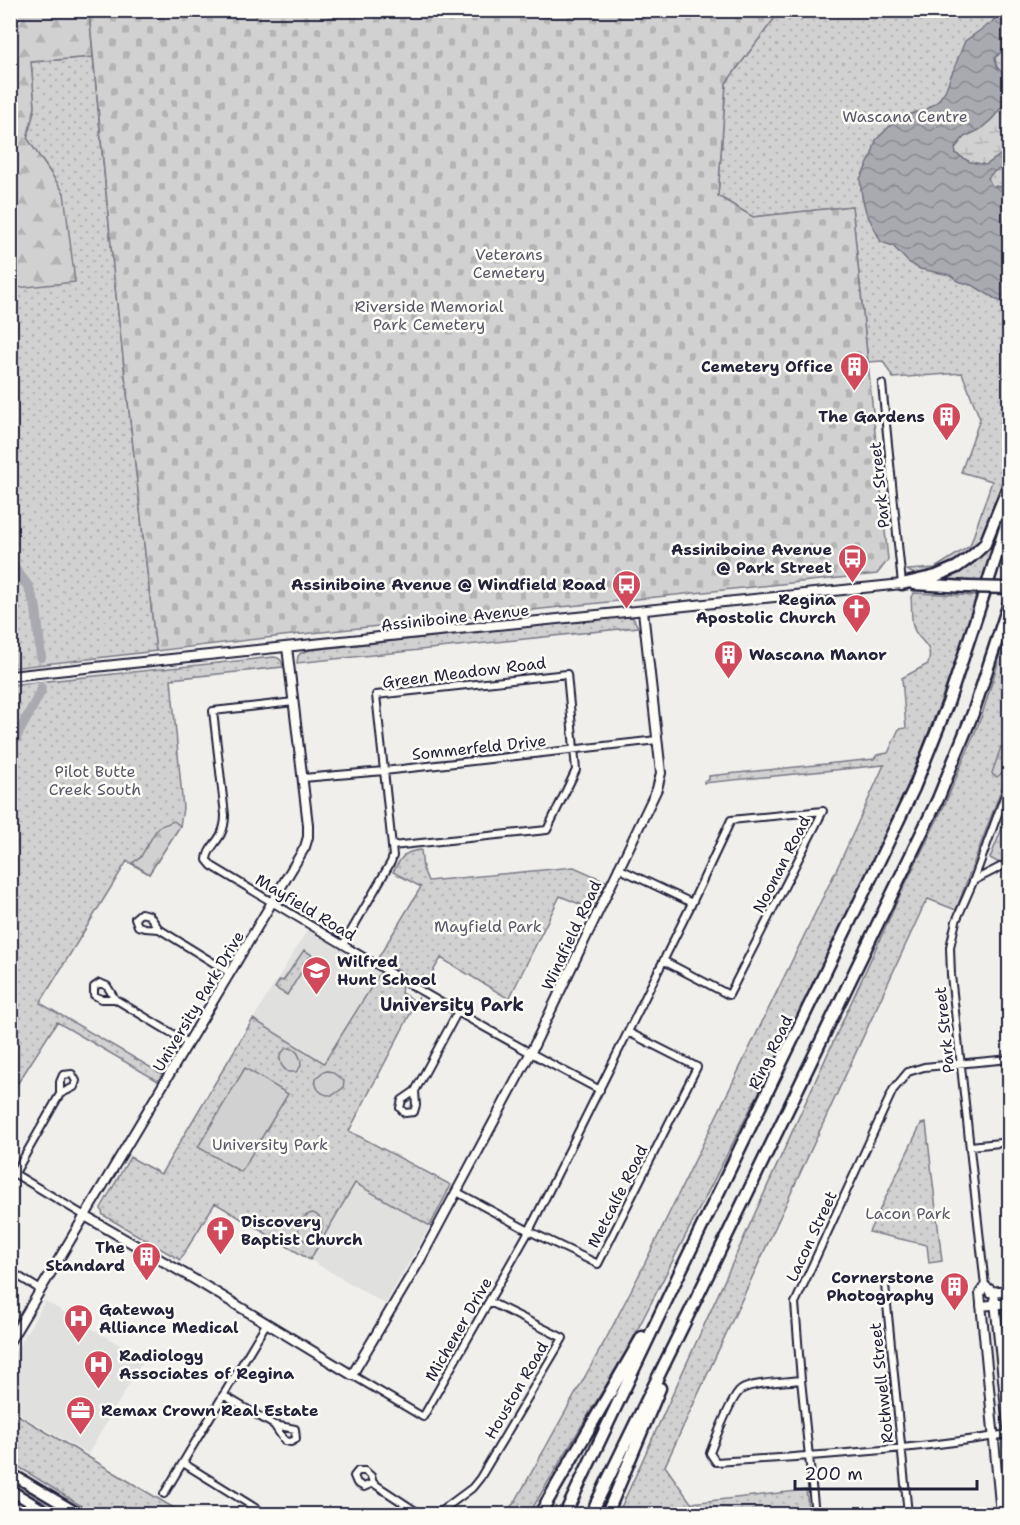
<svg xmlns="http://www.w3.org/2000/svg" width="1020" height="1525" font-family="'Shantell Sans',sans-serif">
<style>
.built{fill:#e0e0df}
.grass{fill:url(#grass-dots);stroke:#7a7a86;stroke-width:1.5}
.forest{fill:url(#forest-firs);stroke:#7a7a86;stroke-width:1.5}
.wetland{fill:url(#wetland-marsh);stroke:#7a7a86;stroke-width:1.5}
.cemetery{fill:url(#cemetery-stones);stroke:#7a7a86;stroke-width:1.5}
.garden{fill:#d2d1d1;stroke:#7a7a86;stroke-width:1.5}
.water{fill:url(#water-waves);stroke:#737381;stroke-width:1.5}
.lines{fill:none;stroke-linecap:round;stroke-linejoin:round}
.river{stroke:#a9a9b0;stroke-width:10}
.minor-casing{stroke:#22223b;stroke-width:10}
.tertiary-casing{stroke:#22223b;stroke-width:12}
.primary-casing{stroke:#22223b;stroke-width:14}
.motorway-casing{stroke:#22223b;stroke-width:15}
.minor{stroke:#fdfcf7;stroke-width:6}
.tertiary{stroke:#fdfcf7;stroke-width:8}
.primary{stroke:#fdfcf7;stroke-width:9}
.motorway{stroke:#fdfcf7;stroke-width:10}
.motorway-bridge-casing{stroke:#22223b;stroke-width:15;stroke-linecap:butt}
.motorway-bridge{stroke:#fdfcf7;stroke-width:10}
.labels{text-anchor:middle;stroke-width:5;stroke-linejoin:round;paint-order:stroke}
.park-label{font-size:16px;fill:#575768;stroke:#fdfcf7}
.poi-label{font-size:16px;font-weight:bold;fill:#22223b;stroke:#fdfcf7;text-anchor:end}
.street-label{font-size:16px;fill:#22223b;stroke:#fdfcf7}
.neighbourhood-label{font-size:18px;font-weight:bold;fill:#22223b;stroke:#fdfcf7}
</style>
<defs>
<pattern id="grass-dots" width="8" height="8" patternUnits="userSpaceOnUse" patternTransform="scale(1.5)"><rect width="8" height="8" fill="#d2d1d1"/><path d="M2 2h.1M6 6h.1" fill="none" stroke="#b4b3b4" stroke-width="1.8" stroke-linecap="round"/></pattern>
<pattern id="forest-firs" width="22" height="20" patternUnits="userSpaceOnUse" patternTransform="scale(1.5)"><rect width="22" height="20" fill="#d2d1d1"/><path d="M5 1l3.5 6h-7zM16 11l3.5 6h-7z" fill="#b4b3b4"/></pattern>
<pattern id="wetland-marsh" width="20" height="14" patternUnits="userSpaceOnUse" patternTransform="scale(1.5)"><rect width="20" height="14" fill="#d2d1d1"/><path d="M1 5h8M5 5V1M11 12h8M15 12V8" fill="none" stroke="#b4b3b4"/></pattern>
<pattern id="cemetery-stones" width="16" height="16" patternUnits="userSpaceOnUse" patternTransform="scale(1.5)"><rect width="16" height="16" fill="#d2d1d1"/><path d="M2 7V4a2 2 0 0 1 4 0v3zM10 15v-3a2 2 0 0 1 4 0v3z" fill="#b4b3b4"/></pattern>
<pattern id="water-waves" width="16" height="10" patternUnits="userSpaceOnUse" patternTransform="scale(1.5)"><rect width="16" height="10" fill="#a9a9b0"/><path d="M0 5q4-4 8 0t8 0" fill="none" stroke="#898990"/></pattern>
</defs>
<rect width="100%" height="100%" fill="#f0efec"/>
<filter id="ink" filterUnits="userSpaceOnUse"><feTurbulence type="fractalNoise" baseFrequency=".0167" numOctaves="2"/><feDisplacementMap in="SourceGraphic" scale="12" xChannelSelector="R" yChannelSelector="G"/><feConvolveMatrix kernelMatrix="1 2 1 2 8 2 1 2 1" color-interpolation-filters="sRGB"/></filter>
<g filter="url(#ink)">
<path class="built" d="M308,929L380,973L324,1063L253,1019Z
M355,1182L430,1226L385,1304L310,1260Z
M45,1301L144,1359L88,1454L11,1409V1359Z"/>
<path class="grass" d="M780,11H1009V464L981,539L972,552L958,563L940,570L914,574L907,570L935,568L970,546L992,481L961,472L980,419L962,373L893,378L883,361L868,362L852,206L753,217L718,196L726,83Z
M93,57L114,277L156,651L11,668L10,282L17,288L64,193L27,138L35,107L31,62Z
M1009,496L984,581H933V579C942,577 952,575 961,571C989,559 998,522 1009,496Z
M914,593L979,596L937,711L907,787L821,971L627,1350L529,1514H504L515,1502L607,1337L640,1273L841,860L884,765L704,783V781L709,780V776L874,759L877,755L888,753L899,729L906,728L902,678L928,664C935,643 917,642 913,626C911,617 912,606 911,597Z
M625,616L633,618L638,627L297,663L298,656L301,653L310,650Z
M1009,627V747H1001L1005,771L1007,774L956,910L928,899L924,905L665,1466L691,1503L806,1490L809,1514H618L901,893L946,802L982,715Z
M274,657C281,658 282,661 283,667L171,679L183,808L180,826L149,874L127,861L40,1003L162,1074L158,1081L57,1022L18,1083L11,1079L10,685Z
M1009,811V856L999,863L990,858Z
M421,850L423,869L428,881L574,867L608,882L594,910L560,896L509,999L441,958L424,986L378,958L421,887L393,872C402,857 402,852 421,850Z
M304,950L312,955L287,995L275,988L280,980L283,981Z
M380,973L402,986L401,993L415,1001L419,997L378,1076L379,1077L376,1079L349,1131L451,1185L430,1226L355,1183L310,1260L215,1203L180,1260L103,1215L101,1208L130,1157L161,1174L253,1019L324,1063Z
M926,1123L942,1261L929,1263L927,1245L869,1232L921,1124Z
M11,1411L167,1504L185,1514H94L11,1462Z"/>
<path class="forest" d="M11,11H89L93,57L31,62L35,107L27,138L64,193L75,282L16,288L11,282Z
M1001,747H1009V768L1007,774L1004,772L997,777L993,775L992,773Z
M174,821L180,826L149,874L132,863L140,858L158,827Z"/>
<path class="wetland" d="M1009,98V126L1007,131L1009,136V149L986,165L970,162L956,154L955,148L964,137L979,130L992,119Z"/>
<path class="cemetery" d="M89,11H780L726,83L718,196L753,217L852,206L888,560L877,574L283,636L156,651L114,277Z"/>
<path class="garden" d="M286,1048C297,1047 301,1057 301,1066L296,1072H288C282,1068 279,1063 280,1055Z
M245,1068L288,1094L241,1172L198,1147Z
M328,1071L332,1072L344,1081L343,1088L333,1095C322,1096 314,1089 316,1078L323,1072Z
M313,1213C329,1219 322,1237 312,1245L299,1237C297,1226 301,1215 313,1213Z"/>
<path class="water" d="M1001,11H1009V45L995,58L997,67L1009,80V98L992,119L979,130L964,137L955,148L956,154L970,162L986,165L1009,149V169C1000,167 993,171 988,178L992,186L1005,187L1009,186V304L997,300L974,286L958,281L950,275L920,269L908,262L893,246L881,242L866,212L862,197L860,179L871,157L876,140L898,118L927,109L938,101L945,91L965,41L992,22Z"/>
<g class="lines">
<path class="river" d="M10,562L28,586L36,608L41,657
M10,749L40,693L41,688"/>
<defs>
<path id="minor" d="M882,384L902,584
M294,702L213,711L225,815C225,822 224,828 221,834C216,844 207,850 207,860L212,866C340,943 467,1021 600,1090
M303,778L384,771L657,740
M618,868L692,903
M973,881L1010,862
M159,929L145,928L138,926L135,918L141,913L149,915L159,929L230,973
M343,945L391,862L393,856L376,695L567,674L576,770L547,830L392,846
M115,999H101L94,995V987L100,983L107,986L115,999L188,1043
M415,1091L416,1105L414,1112L405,1113L400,1108L402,1100L415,1091L457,1013
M970,1146L1010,1142
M10,1171L85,1216
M15,1173L60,1094L74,1087L76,1081L72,1074L63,1075L60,1082V1094
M457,1192L529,1231L598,1264L697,1067L628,1032
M10,1271L41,1290
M885,1285L908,1514
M985,1286L951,975L950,947L956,921L973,882L1010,781
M352,1375L423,1417L529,1231L692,903L731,820L823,811L729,995L664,961
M801,1380C787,1382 752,1382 741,1390C731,1397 715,1440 710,1453L716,1462C814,1456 912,1450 1008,1434
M223,1395L274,1425L295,1429L296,1439L291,1442L285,1441L274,1425
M183,1463L265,1514
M373,1483L364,1487L357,1483L354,1476L358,1471H365L371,1476L373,1483L420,1514
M164,1494L266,1324
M437,1514L472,1488L480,1478L563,1338L490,1302
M815,1514L801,1380L795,1303L893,1090L908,1072L924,1067L1010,1059"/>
<path id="tertiary" d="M10,676C307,643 605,615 902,584
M85,1216L197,1281L352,1375L420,1260L530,1054L657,789L661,773L643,611
M990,1292L1010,1290
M981,1306L1010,1303
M10,1341L305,847L308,837V825L287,647
M1001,1514L980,1293L985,1286L994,1292L1010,1447"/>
<path id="primary" d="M10,1473L79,1514
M10,1490L50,1514"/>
<path id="motorway" d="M988,582L1010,512
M902,584L936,576L957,567L972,556L985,544L1010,482
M914,584L967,587
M540,1514L642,1337
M565,1514L680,1272L869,882L914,788L948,703L984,594
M591,1514L704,1283L938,799L973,713L1010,600
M607,1514L660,1388"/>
</defs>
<use href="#minor" class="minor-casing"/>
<use href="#tertiary" class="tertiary-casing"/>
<use href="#primary" class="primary-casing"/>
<use href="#motorway" class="motorway-casing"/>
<use href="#minor" class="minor"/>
<use href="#tertiary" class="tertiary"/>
<use href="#primary" class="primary"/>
<use href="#motorway" class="motorway"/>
<defs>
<path id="motorway-bridge" d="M967,587L1010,588"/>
</defs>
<use href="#motorway-bridge" class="motorway-bridge-casing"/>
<use href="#motorway-bridge" class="motorway-bridge"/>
</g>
</g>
<defs>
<symbol id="building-pin" viewBox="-11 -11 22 30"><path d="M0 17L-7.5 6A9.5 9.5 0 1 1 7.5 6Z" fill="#d1495b" stroke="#fdfcf7"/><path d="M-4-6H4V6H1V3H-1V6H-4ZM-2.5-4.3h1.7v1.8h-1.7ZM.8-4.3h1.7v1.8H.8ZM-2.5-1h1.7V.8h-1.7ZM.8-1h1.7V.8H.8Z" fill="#fff"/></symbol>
<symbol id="bus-pin" viewBox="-11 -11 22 30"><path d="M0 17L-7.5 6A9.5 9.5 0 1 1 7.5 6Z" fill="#d1495b" stroke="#fdfcf7"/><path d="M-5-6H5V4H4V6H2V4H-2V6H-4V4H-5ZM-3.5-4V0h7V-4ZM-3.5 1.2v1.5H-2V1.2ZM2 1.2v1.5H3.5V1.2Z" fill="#fff"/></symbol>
<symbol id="church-pin" viewBox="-11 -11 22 30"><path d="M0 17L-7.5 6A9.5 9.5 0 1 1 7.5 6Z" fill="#d1495b" stroke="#fdfcf7"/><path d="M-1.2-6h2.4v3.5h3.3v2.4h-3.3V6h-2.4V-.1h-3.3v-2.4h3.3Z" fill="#fff"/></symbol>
<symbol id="school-pin" viewBox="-11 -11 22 30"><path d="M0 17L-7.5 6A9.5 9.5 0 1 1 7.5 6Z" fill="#d1495b" stroke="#fdfcf7"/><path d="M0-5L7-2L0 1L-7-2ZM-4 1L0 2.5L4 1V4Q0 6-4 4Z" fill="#fff"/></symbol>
<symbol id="hospital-pin" viewBox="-11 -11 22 30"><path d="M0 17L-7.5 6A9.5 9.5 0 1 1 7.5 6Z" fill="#d1495b" stroke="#fdfcf7"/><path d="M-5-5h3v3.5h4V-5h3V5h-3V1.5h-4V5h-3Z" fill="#fff"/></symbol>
<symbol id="office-pin" viewBox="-11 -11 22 30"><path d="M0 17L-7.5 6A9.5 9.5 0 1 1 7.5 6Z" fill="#d1495b" stroke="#fdfcf7"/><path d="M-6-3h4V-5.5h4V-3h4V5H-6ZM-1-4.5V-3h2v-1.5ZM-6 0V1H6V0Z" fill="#fff"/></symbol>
</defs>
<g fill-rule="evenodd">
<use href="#building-pin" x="838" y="350" width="33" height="45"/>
<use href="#building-pin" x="930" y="400" width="33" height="45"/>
<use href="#bus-pin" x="836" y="542" width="33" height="45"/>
<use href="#bus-pin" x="610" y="568" width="33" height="45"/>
<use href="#church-pin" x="840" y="592" width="33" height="45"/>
<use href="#building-pin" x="712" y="638" width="33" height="45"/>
<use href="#school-pin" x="300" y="954" width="33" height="45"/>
<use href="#church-pin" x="204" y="1214" width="33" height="45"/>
<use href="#building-pin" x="130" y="1240" width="33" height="45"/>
<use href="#building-pin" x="938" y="1270" width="33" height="45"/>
<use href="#hospital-pin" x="62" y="1302" width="33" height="45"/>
<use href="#hospital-pin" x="82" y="1348" width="33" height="45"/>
<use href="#office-pin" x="64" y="1394" width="33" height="45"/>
</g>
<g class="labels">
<g class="park-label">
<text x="905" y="122">Wascana Centre</text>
<text x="509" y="260">Veterans<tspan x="509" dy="18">Cemetery</tspan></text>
<text x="429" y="312">Riverside Memorial<tspan x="429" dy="18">Park Cemetery</tspan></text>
<text x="95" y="777">Pilot Butte<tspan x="95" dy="18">Creek South</tspan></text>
<text x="488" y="932">Mayfield Park</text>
<text x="270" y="1150">University Park</text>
<text x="908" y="1219">Lacon Park</text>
</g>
<g class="poi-label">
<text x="833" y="372">Cemetery Office</text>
<text x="925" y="422">The Gardens</text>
<text x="832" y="555">Assiniboine Avenue<tspan x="832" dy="18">@ Park Street</tspan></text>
<text x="606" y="590">Assiniboine Avenue @ Windfield Road</text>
<text x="836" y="605">Regina<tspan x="836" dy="18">Apostolic Church</tspan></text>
<text x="749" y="660" text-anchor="start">Wascana Manor</text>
<text x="337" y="967" text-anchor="start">Wilfred<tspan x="337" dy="18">Hunt School</tspan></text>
<text x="241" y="1227" text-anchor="start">Discovery<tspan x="241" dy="18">Baptist Church</tspan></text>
<text x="125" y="1253">The<tspan x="125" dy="18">Standard</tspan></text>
<text x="934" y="1283">Cornerstone<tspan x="934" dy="18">Photography</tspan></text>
<text x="99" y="1315" text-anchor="start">Gateway<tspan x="99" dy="18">Alliance Medical</tspan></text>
<text x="119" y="1361" text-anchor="start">Radiology<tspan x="119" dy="18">Associates of Regina</tspan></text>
<text x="101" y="1416" text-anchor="start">Remax Crown Real Estate</text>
</g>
<g class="street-label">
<text transform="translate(879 485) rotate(-96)" y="6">Park Street</text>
<text transform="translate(455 617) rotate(-6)" y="6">Assiniboine Avenue</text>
<text transform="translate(464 672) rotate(-7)" y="6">Green Meadow Road</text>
<text transform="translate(479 747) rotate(-6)" y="6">Sommerfeld Drive</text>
<text transform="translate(781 864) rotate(-63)" y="6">Noonan Road</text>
<text transform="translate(306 907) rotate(31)" y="6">Mayfield Road</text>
<text transform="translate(571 935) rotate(-65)" y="6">Windfield Road</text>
<text transform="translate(198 1001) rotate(-59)" y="6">University Park Drive</text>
<text transform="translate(944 1030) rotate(-96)" y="6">Park Street</text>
<text transform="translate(770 1052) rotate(-64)" y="6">Ring Road</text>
<text transform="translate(617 1196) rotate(-63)" y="6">Metcalfe Road</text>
<text transform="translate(811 1236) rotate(-65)" y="6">Lacon Street</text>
<text transform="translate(458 1329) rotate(-60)" y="6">Michener Drive</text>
<text transform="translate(881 1383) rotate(-96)" y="6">Rothwell Street</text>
<text transform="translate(516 1390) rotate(-60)" y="6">Houston Road</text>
</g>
<g class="neighbourhood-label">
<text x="452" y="1011">University Park</text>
</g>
</g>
<rect width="1020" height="1525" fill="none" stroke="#fdfcf7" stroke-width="36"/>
<rect x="18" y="18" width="984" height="1489" fill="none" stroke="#22223b" stroke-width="2" filter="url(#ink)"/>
<path d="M795 1480v9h182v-9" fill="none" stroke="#22223b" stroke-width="3"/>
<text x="804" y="1480" font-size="18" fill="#22223b" stroke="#fdfcf7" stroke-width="4.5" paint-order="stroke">200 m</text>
</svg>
